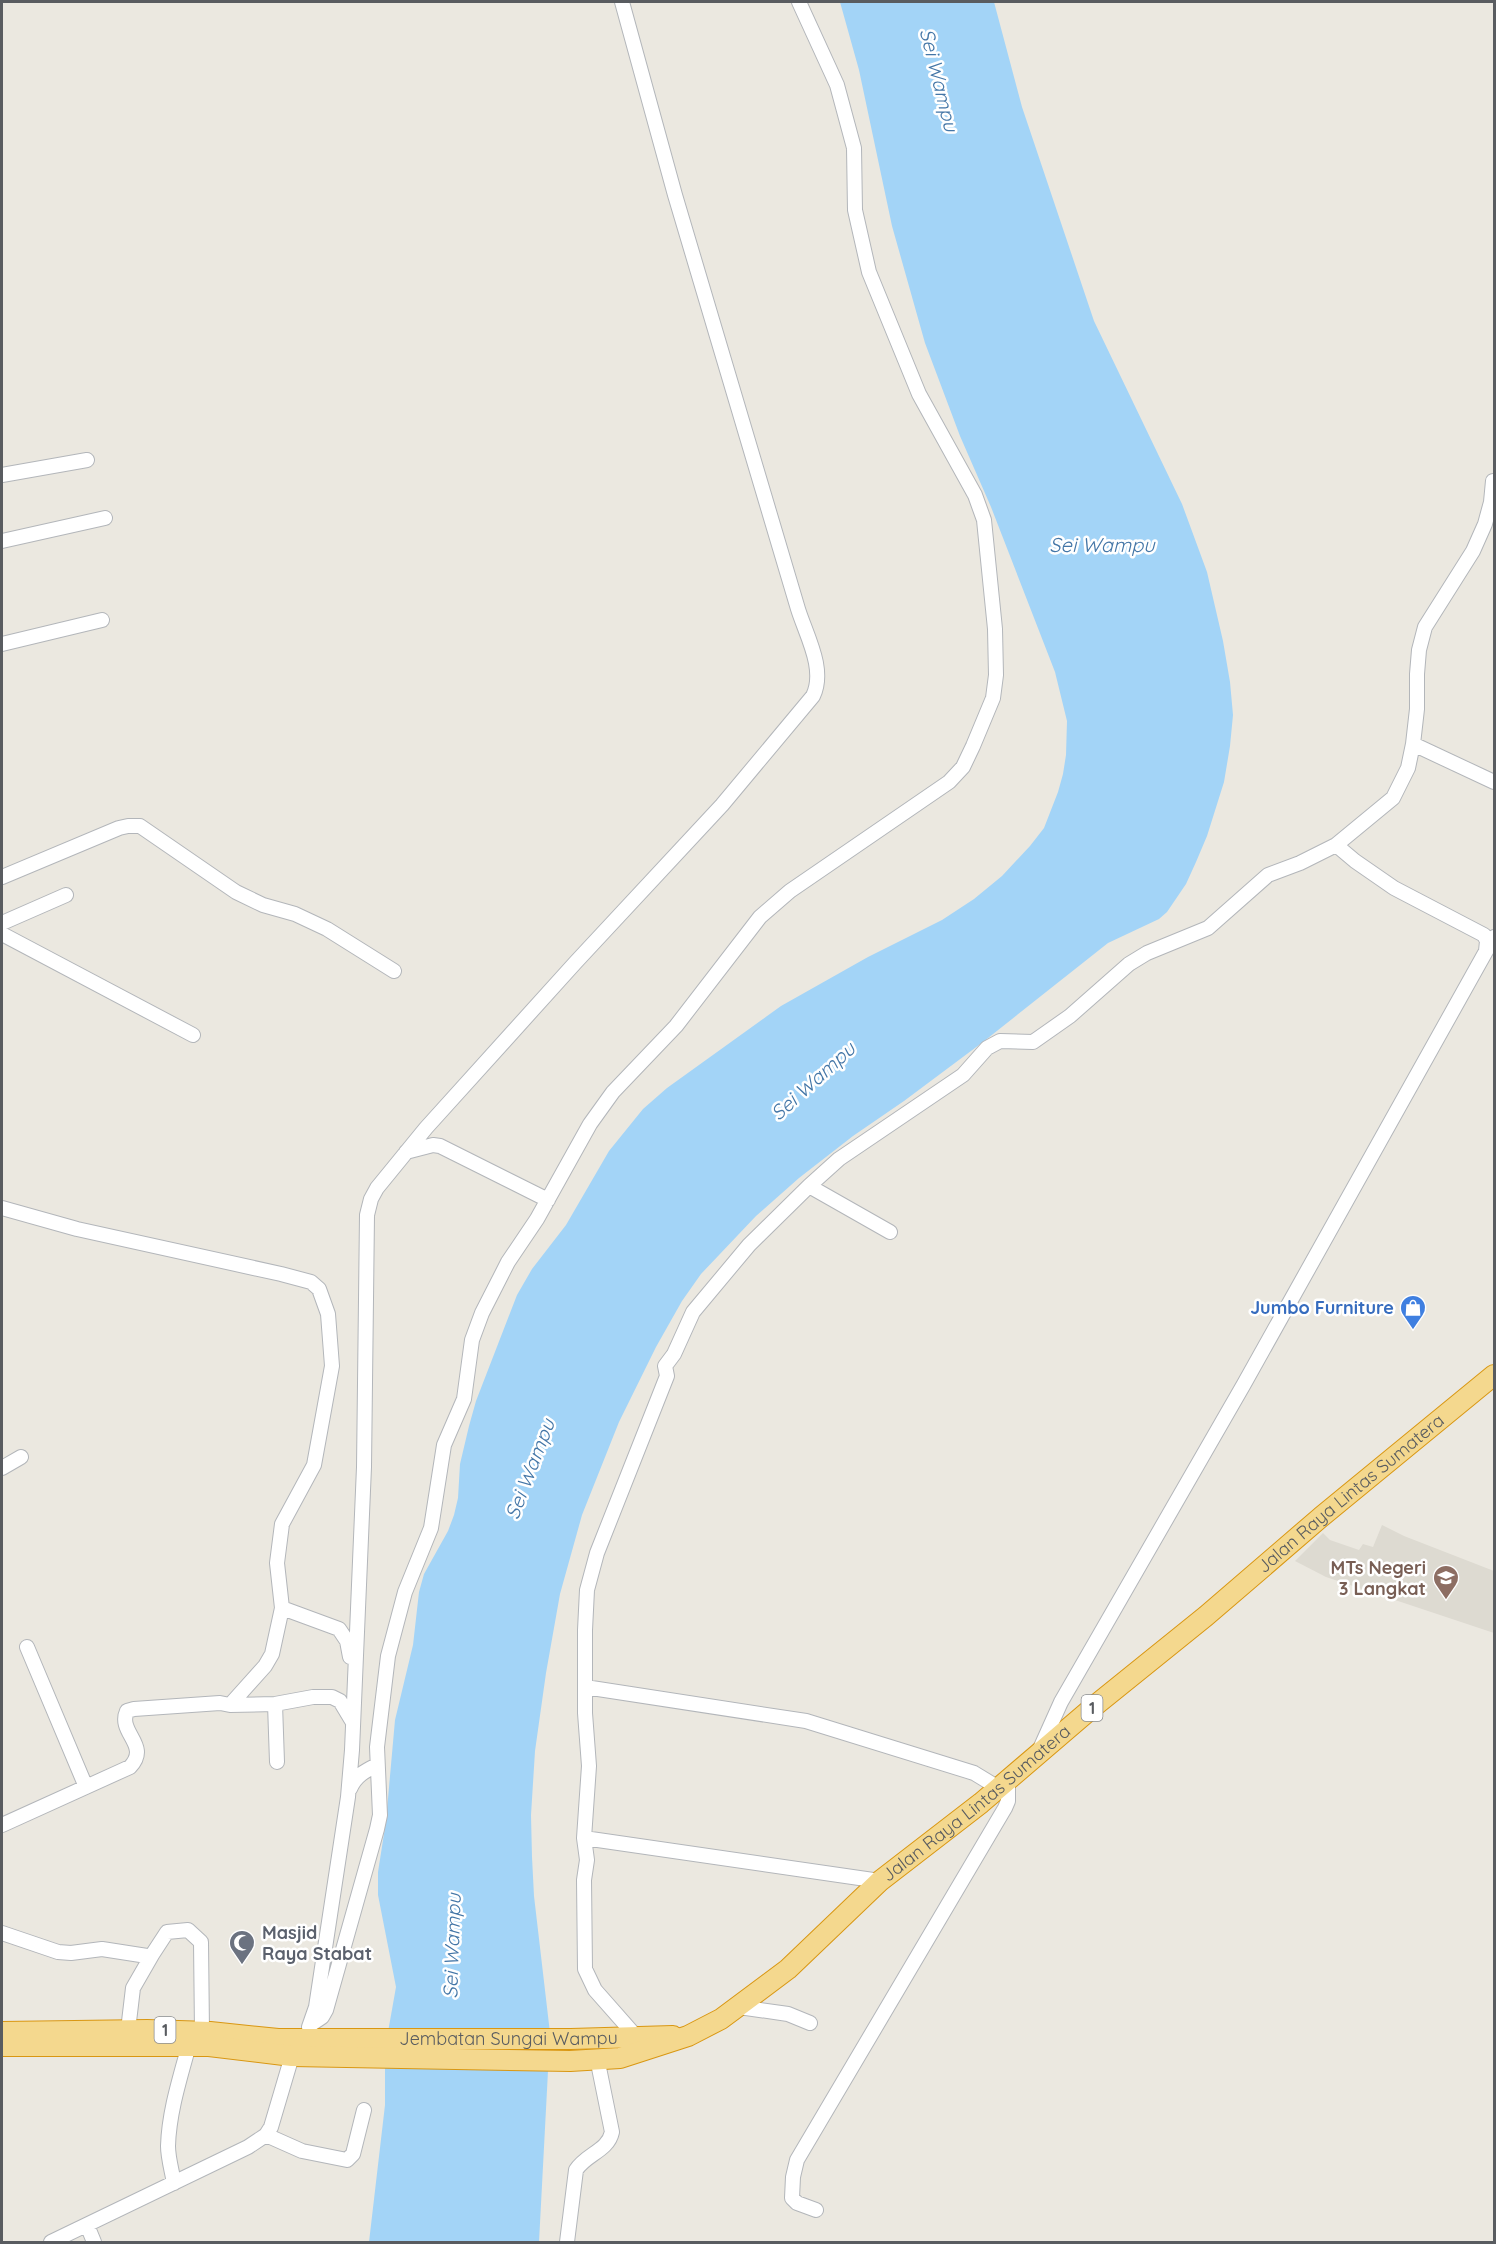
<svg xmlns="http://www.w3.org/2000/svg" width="1496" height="2244" font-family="Quicksand,sans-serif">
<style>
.education{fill:#dddad1}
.water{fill:#a3d4f7}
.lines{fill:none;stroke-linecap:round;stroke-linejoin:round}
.minor-casing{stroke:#b3b6ba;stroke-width:16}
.highway-casing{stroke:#d99712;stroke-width:22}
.minor{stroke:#fff;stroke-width:14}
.highway{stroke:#f4d88e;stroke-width:20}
.labels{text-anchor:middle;stroke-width:5;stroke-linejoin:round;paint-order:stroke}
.shield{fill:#fff;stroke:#8b8d90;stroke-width:1.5}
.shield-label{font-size:16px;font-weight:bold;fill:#595c60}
.shop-label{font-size:18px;font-weight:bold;fill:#366cbe;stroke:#fff;text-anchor:end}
.street-label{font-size:18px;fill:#595c60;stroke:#fff}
.education-label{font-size:18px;font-weight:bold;fill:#785e54;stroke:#fff;text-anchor:end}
.worship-label{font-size:18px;font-weight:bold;fill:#5b616d;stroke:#fff;text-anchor:start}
.water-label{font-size:20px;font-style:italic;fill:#4376a7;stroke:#fff}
</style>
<rect width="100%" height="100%" fill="#ebe8e0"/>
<path class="education" d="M1382,1525L1404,1536L1494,1571V1633L1326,1577L1295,1561L1323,1533L1330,1540L1359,1550L1363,1544L1373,1547Z"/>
<path class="water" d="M840,2H994L1022,107L1094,321L1182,504L1207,572L1223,641L1230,682L1233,715L1230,746L1224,782L1207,836L1196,862L1186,884L1167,912L1159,919L1108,943L983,1042L904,1101L853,1136L799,1178L756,1216L701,1274L682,1301L656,1347L619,1422L582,1515L560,1594L546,1673L535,1751L531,1815L532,1857L534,1896L550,2033L539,2242H369L385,2105V2049L396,1987L378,1895V1872L386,1821L395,1720L413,1645L419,1592L424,1574L448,1531L454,1515L458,1498L460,1464L469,1426L476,1401L517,1295L532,1269L566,1225L609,1151L643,1109L667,1088L781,1006L868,957L942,920L974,899L1002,876L1030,846L1044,828L1058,792L1063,774L1066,755L1067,721L1055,672L991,507L960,436L925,343L892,226L859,70Z"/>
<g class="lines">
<defs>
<path id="minor" d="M2,475L87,460
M2,541L105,518
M2,644L102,620
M1413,744L1494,782
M1336,845L1355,861L1394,888L1484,935L1487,941L1486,951
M2,877L119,828L128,826H140L236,892L263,905L295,914L327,929L394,971
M2,923L66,895
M2,934L193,1035
M406,1152L433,1145L440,1146L548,1200
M809,1186L839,1159L963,1075L987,1048L1000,1041L1033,1042L1070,1016L1129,964L1147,953L1208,928L1268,875L1300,863L1336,845L1393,798L1408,768L1413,744L1417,709V674L1419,650L1425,627L1473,551L1485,524L1491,502L1493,481
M2,1208L77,1229L281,1274L311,1282L319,1289L328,1314L332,1366L314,1465L282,1524L277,1563L282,1608L272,1654L265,1666L230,1705L220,1703L134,1709L127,1711C117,1733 151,1745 130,1767L2,1825
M2,1468L21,1457
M282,1608L339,1629L347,1641L350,1657
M27,1647L86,1787
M585,1687L806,1721L974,1773L997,1787
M275,1704L277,1762
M230,1705L275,1704L313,1697H332L340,1701L352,1721
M1039,1751L1061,1702L1244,1384L1494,937
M350,1789C355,1776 365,1771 377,1765
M584,1838L880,1881
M2,1933L58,1952L71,1953L102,1949L147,1956L152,1955L167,1932L188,1930L201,1942L202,2032
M739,2007L788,2014L810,2023
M310,2025L322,2017L326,2010L377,1829L380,1815L377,1747L388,1656L405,1592L431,1528L444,1445L464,1399L472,1340L482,1313L508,1262L537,1219L590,1124L613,1092L676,1026L760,917L790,891L949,782L963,767L973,746L993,698L996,675L995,629L984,520L975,495L919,394L869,272L855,210L854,148L837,85L799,2
M309,2027L316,2007L348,1797L352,1750L364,1467L367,1215L371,1199L377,1188L426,1128L575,963L722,805L813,696C826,669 806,635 798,609L675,195L622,2
M128,2030L133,1988L152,1955
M640,2041L595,1990L585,1969L584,1880L587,1860L584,1838L589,1766L585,1713V1630L587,1590L597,1553L667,1376L665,1366L674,1354L693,1312L749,1245L809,1186L890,1232
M266,2135L302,2151L347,2160L353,2154L364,2110
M174,2183C172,2171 168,2158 168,2146C169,2112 180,2078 189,2045
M816,2210L797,2203L792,2198L793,2177L797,2160L1005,1808L1008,1801V1779
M87,2225L94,2242
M51,2242L248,2147L266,2135L271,2127L292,2056
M567,2242L576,2170C586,2154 608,2151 612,2132L597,2058"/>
<g id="highway">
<path id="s1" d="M2,2032L147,2030L210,2032L278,2039H571L673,2036"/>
<path id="s2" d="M2,2046H209L292,2056L570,2061L620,2058L688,2036L721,2019L788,1969L880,1881L981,1803L1092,1708L1206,1616L1321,1517L1494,1375"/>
</g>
</defs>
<use href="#minor" class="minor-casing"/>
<use href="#highway" class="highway-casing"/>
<use href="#minor" class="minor"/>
<use href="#highway" class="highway"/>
</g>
<defs>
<symbol id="shop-pin" viewBox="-11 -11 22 30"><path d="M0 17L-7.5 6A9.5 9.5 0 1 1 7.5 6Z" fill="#3f7fe0" stroke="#fff"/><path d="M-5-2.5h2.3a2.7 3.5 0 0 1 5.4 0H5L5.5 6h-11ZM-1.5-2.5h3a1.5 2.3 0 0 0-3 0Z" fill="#fff"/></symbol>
<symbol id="school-pin" viewBox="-11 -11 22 30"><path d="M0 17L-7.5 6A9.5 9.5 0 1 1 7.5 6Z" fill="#8d6e63" stroke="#fff"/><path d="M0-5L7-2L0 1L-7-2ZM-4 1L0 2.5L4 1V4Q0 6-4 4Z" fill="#fff"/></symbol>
<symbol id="mosque-pin" viewBox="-11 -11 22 30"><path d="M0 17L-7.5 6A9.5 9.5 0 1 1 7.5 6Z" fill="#6b7280" stroke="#fff"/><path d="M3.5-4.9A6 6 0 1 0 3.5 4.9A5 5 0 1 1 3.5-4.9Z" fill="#fff"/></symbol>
</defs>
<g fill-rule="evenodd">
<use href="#shop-pin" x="1398" y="1293" width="30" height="40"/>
<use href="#school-pin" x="1431" y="1563" width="30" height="40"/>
<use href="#mosque-pin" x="227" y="1928" width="30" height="40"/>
</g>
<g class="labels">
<g class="shield">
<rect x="1081.5" y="1695" width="21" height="26" rx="4.5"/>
<rect x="154.5" y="2017" width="21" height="26" rx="4.5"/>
</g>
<g class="shield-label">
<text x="1092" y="1714">1</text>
<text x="165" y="2036">1</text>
</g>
<g class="shop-label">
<text x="1394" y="1314">Jumbo Furniture</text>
</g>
<g class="street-label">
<text dy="6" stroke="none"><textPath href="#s2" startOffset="1548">Jalan Raya Lintas Sumatera</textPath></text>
<text dy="6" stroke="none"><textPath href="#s2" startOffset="1062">Jalan Raya Lintas Sumatera</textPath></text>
<text dy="6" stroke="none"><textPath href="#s1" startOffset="507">Jembatan Sungai Wampu</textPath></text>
</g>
<g class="education-label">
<text x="1426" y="1574">MTs Negeri<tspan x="1426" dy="21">3 Langkat</tspan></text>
</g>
<g class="worship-label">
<text x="262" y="1939">Masjid<tspan x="262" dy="21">Raya Stabat</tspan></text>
</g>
<g class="water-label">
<text transform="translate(939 80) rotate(76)" y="7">Sei Wampu</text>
<text x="1102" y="552">Sei Wampu</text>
<text transform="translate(813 1081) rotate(-42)" y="7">Sei Wampu</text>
<text transform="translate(530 1469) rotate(-69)" y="7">Sei Wampu</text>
<text transform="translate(452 1946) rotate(-88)" y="7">Sei Wampu</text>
</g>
</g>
<rect width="1496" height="2244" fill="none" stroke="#595c60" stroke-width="6"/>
</svg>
